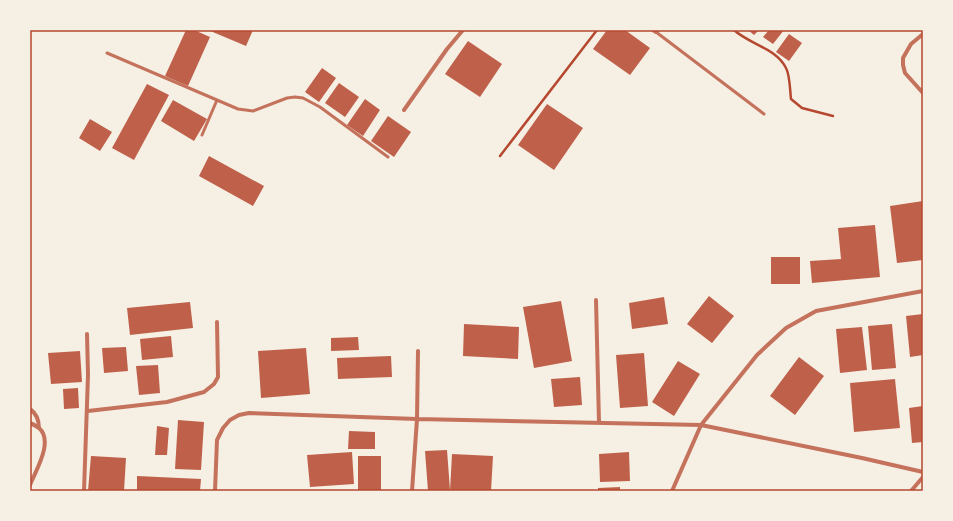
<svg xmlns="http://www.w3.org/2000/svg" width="953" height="521" font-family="'DM Sans',sans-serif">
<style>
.building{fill:#bf614a}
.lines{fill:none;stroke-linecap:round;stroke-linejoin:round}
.path{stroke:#b5482f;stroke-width:2.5}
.service{stroke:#c5725c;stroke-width:3}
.minor{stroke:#c5725c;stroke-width:4}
.neatline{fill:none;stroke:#b5482f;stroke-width:1.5}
</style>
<rect width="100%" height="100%" fill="#f6efe4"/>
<path class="building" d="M186,30H194L210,37L188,86L165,76Z
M208,30H253L246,46Z
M607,30H625L650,48L630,75L593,49Z
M748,30H759L754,35Z
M769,30H784L773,44L763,37Z
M789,34L802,43L789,61L776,52Z
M468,41L502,64L480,97L445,74Z
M322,68L336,78L319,102L305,92Z
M339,83L359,97L345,117L325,103Z
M147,84L169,95L134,160L112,148Z
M365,99L380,110L363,136L347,125Z
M173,100L207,119L194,141L161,121Z
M547,104L583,128L554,170L518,145Z
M388,116L411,132L394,157L371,141Z
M90,119L112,132L100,151L79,138Z
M209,156L264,186L253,206L199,176Z
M923,201V260L897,263L890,206Z
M875,225L880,277L812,283L810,261L841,259L838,228Z
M771,257H800V284H771Z
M709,296L734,316L712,343L687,324Z
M664,297L668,324L632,329L629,303Z
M561,301L572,361L534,368L523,307Z
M190,302L193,328L130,335L127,308Z
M923,314V355L910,357L906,316Z
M464,324L519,327L518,359L463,356Z
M892,324L896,368L872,370L868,326Z
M862,327L867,370L840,373L836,329Z
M171,336L173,357L142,360L140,339Z
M358,337L359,350L331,351V338Z
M126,347L128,371L104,373L102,348Z
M306,348L310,394L261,398L258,351Z
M80,351L82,382L51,384L48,353Z
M644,353L648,406L620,408L616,355Z
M391,356L392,377L338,379L337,358Z
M799,357L824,376L795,415L770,396Z
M678,361L700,374L674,416L652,402Z
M158,365L160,393L139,395L136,366Z
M580,377L582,405L554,407L551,379Z
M895,379L900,428L854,432L850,383Z
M78,388L79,408L64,409L63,389Z
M923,406V442L912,443L909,408Z
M178,420L204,422L201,470L175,469Z
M157,426L169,428L167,455H155Z
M349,431L375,432V449H348Z
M447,450L450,490L428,491L425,451Z
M352,452L354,484L310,487L307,455Z
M629,452L630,481L600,482L599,454Z
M452,454L493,456L491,491H450Z
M91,456L126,458L124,491H88Z
M358,456H381V490H358Z
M137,476L201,479L200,491H137Z
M620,487V491H598V488Z"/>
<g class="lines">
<path class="path" d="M734,30C749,44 776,48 786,68C790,75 790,91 791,99L802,108L833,116
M500,156L597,30"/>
<path class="service" d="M656,32L764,114
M107,53L238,109L253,111L287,98L295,97L303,98L320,107L388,157
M202,135L217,100"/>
<path class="minor" d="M653,30L656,32L658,30
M923,34L911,44L903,58V65L905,73L923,93
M404,110L447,49L463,30
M596,300L599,423
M30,409C37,414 39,420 39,428
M88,411L167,402L204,392L214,384L218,377L217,322
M30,423C33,424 36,426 39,428C54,441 36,470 30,485
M84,491L88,375L87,334
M215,491L217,440L223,428L230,420L239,415L249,413L417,419L701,425L862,458L923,472
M412,491L417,419L418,351
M672,491L701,425L757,355L786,328L816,311L923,291
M911,491L923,477"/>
</g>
<rect width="953" height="521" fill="none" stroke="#f6efe4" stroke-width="62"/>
<rect x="31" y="31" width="891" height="459" class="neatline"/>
</svg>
